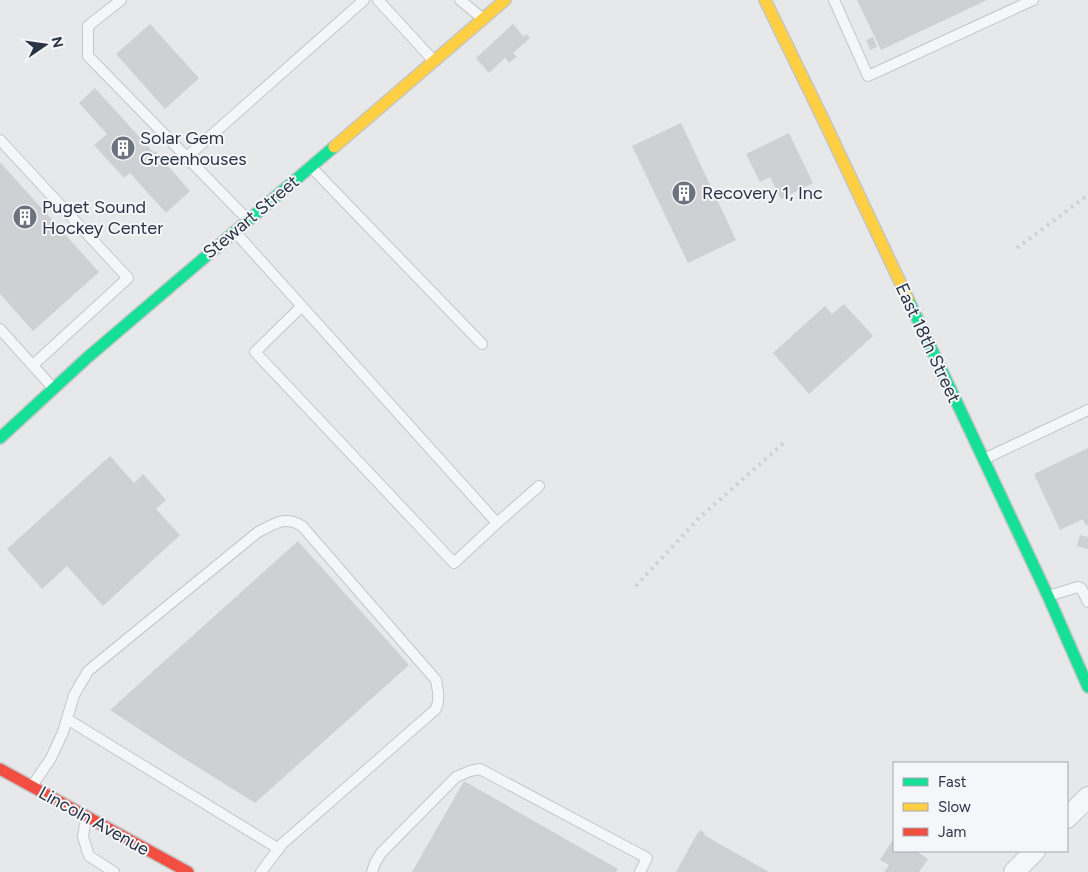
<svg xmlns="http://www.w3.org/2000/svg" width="1088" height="872" font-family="Figtree,sans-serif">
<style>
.building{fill:#ced0d3}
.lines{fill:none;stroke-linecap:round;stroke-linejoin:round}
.lane-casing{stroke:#c4c6c8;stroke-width:12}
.street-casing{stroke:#c4c6c8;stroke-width:22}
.fast-casing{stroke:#c4c6c8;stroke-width:14}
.slow-casing{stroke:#c4c6c8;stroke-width:14}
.jam-casing{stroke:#c4c6c8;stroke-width:14}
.lane{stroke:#f5f6f7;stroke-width:10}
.street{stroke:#f5f6f7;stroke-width:20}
.fast{stroke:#16e098;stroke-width:11}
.slow{stroke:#ffcf43;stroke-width:11}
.jam{stroke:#f24e42;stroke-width:11}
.rail{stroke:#cecfd2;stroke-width:4;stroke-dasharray:2.5 5;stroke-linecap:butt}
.labels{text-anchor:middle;stroke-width:4;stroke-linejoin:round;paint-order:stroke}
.poi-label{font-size:18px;fill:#2b3445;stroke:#f4f6f9;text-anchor:start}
.street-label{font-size:18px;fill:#2b3445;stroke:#f4f6f9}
</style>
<rect width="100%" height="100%" fill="#e6e8ea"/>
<path class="building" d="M857,0H987L881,50Z
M150,24L199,78L165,109L116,54Z
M513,24L524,37L526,34L530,38L513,53L517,57L509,63L505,58L489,73L476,58Z
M873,37L877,47L870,50L866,40Z
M95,88L153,152L155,151L190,191L166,213L130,173L124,178L94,145L107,134L79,103Z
M681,123L736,240L688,263L632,146Z
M789,133L813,183L781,199L770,177L760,182L746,154Z
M0,162L99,272L33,331L0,294Z
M844,304L873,336L809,394L773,353L825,306L832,314Z
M1088,448V525L1086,526L1083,519L1060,530L1034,474Z
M110,456L134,483L143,474L166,500L156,509L180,535L103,606L67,566L42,589L7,549Z
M1080,535L1088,537V549L1077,546Z
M298,541L409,665L255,803L169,749L110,710Z
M464,781L618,869L616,872H412Z
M700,830L705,833L704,835L769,872H676L698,832L699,833Z
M894,838V851H920L919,853L928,859L919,872H884L889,865L880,860Z"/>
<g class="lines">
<defs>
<path id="lane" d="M121,0L88,26V56L247,219
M378,0L433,60
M460,0L482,18
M834,0L868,76L1033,0
M0,140L128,278L33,365
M187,157L364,0
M311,167L482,344
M235,232L497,523L539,486
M302,306L255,352L454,563L497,523
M0,329L53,388
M984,459L1088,410
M1048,596L1078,587L1081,588L1088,602
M67,719L279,849
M32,786L51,758L63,732L74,695L88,671L258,532C275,524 284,515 302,526L436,680C438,691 440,699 436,709L282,844L261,872
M86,817L83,837L89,856L114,872
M372,872L375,863L381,853L456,777L470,771L480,769L647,858L640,872"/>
<path id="street" d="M1067,818L1088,797
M1014,872L1035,851"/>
<path id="fast" d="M908,299L1048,596L1088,687
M0,438L88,357L334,147"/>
<path id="slow" d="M765,0L824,121L908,299
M334,147L505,0"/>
<path id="jam" d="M0,769L188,872"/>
</defs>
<use href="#lane" class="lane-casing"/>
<use href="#street" class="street-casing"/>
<use href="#fast" class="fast-casing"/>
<use href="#slow" class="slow-casing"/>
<use href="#jam" class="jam-casing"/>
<use href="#lane" class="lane"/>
<use href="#street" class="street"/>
<use href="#fast" class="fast"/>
<use href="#slow" class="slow"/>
<use href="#jam" class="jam"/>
<path class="rail" d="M1017,248L1088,195
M636,586L699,518L786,441"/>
</g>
<defs>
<symbol id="building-disc" viewBox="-11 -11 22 22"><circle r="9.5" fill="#6c737f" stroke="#f4f6f9"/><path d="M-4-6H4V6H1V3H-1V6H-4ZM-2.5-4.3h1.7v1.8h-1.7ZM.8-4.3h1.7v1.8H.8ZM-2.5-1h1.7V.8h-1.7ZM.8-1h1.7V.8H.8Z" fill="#fff"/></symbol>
</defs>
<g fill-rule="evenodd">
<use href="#building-disc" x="109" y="134" width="28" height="28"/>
<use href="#building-disc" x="670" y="179" width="28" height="28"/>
<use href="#building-disc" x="11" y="203" width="28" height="28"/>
</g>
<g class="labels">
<g class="poi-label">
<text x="140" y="144">Solar Gem<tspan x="140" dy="21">Greenhouses</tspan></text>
<text x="702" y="199">Recovery 1, Inc</text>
<text x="42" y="213">Puget Sound<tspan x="42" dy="21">Hockey Center</tspan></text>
</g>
<g class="street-label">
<text transform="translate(251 217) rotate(-40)" y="6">Stewart Street</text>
<text transform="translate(928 343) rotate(65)" y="6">East 18th Street</text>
<text transform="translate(94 821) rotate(29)" y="6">Lincoln Avenue</text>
</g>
</g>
<rect x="893" y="762" width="175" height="90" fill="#f4f6f9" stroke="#a4a8b1"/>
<rect x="903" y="778" width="25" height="8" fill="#16e098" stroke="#a4a8b1"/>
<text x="938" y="787" font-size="15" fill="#2b3445">Fast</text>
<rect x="903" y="803" width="25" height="8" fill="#ffcf43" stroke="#a4a8b1"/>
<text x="938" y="812" font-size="15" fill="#2b3445">Slow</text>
<rect x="903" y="828" width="25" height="8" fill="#f24e42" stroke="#a4a8b1"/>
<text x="938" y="837" font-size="15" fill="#2b3445">Jam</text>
<g transform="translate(45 45) rotate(77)" stroke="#f4f6f9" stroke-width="4" paint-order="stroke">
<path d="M0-4L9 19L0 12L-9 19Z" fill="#2b3445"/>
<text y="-8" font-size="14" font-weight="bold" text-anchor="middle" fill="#2b3445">N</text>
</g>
</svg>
